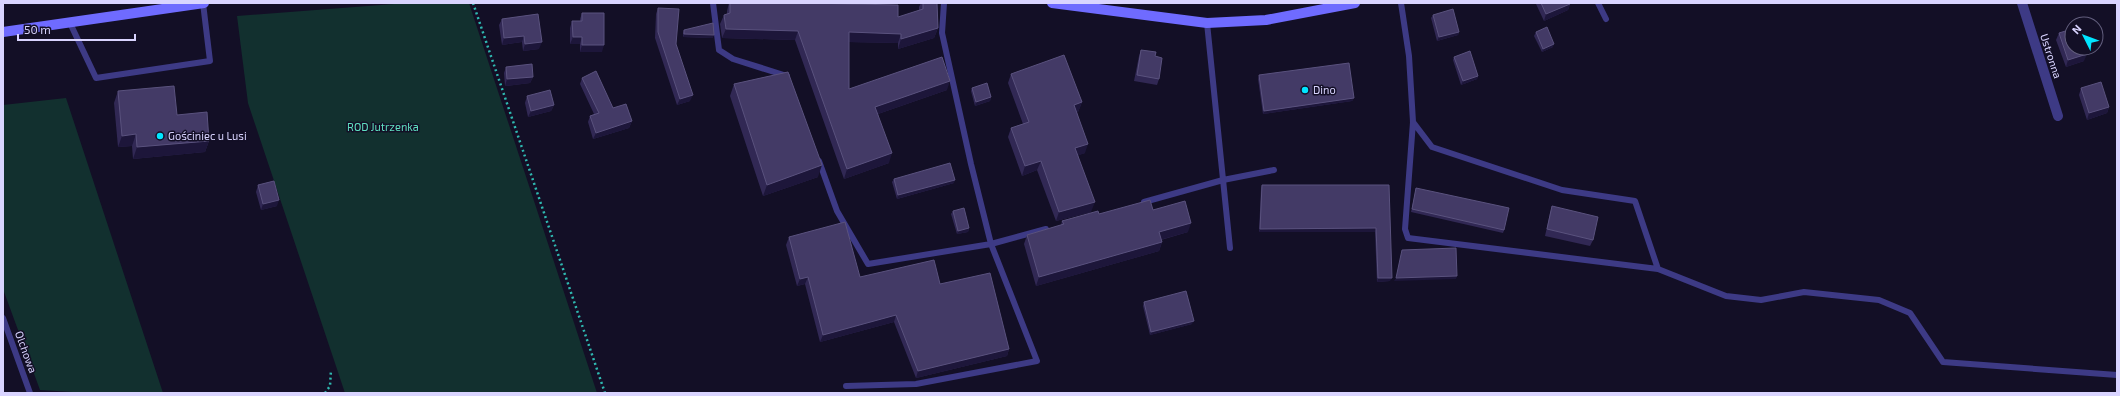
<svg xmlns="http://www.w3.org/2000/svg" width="2120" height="396" font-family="'Exo 2',sans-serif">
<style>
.green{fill:#12302f}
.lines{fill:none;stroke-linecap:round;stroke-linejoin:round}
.path{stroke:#2fb8b0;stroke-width:2.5;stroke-dasharray:2 3;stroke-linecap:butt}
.lane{stroke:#3d3a85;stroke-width:6}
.street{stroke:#3d3a85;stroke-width:10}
.secondary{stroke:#6f6bff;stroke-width:10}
.wall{fill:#312854}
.shaded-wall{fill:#1d163a}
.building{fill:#433a66;stroke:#5a527e}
.poi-dot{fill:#00e5ff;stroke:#130f26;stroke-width:1.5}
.labels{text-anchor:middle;stroke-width:3;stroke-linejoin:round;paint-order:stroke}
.street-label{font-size:11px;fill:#d9d4ff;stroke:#130f26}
.poi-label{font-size:11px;fill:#d9d4ff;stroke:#130f26;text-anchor:start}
.park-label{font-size:11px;fill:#5fe0c0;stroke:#130f26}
</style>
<rect width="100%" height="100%" fill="#130f26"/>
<path class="green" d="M407,3H469L597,393H345L248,103L237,16Z
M66,98L163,393H89L40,390L3,289V105Z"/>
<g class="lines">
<path class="path" d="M473,3L605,393
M325,393L330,386L331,370"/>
<path class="lane" d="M713,3L719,50L733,59L787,76
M1401,3L1409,56L1413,122L1405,229L1408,238L1658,269L1726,296L1761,300L1804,292L1879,300L1910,313L1943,362L2117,375
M1598,3L1606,19
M70,23L96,78L210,61L203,3
M1207,23L1230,248
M1413,122L1432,147L1562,190L1635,201L1658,269
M819,161L837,211L868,264L991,244L1046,229
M1144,202L1223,180L1274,170
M3,318L30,393
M846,386L916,384L1037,361L991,244L971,164L942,33L944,3"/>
<path class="street" d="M2022,3L2058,116"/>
<path class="secondary" d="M1052,3L1207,23L1266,20L1355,3
M3,32L204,3"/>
</g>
<path class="wall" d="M729,3H808L898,17L919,11V7L921,3H937L938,28L934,38L898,49V43L849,42V89L947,90L878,114L889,163L844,179L795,40L722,38L720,24L724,15L727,14V11Z
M1536,3H1570V4L1568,10L1544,21L1536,4Z
M658,8L676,44L690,101L677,105L655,38L656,14Z
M582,13L602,52H580V44H570V28L572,21H580V19Z
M538,14L539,49L523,51L522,42L502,45L499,25L502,19Z
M1433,15L1459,32L1458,35L1437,41L1431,18Z
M684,30L713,38L683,37V33Z
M1536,32L1553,47L1542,52L1534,36Z
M2059,33L2084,61L2066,67L2056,40Z
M1141,50L1155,56L1159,79L1157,85L1134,81L1139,56Z
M1454,57L1478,76L1477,79L1461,85L1453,60Z
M506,67L533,77L530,83L505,86L504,73Z
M1011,74L1082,102L1078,112H1077L1085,153L1078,155L1091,212L1056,221L1037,170L1022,176L1008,137L1011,128L1023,124L1008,83Z
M1259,75L1354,98L1352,101L1263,114L1258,79Z
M582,78L613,108L632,121L629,128L593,139L588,122L590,116L594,114L580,84Z
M734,84L818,177L763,196L730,96Z
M972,88L991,97L990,101L975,106L971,91Z
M2081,88L2109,107L2107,113L2087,120L2079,95Z
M118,91L177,115L209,141L205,152L133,159L132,146L118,147L114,103Z
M527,96L554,105L551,111L528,117L525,103Z
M894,179L954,183L897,199L892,182Z
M258,185L277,206L261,210L256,192Z
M1262,185H1389L1390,281L1377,282L1375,232H1259L1261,188Z
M1416,188L1504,230L1503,233L1411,212Z
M1552,206L1593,240L1590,246L1545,236L1550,213Z
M1153,210L1188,232L1161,240L1162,242L1159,251L1036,286L1024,244L1027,235L1061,225L1062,221L1099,214Z
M953,211L969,228L968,232L957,234L951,214Z
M789,237L860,277L940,284L1009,349L1007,356L916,378L894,322L820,342L805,284L797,286L786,245Z
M1144,302L1192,324L1150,335L1143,306Z"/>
<path class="shaded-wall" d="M1570,4L1568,10L1544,21L1546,14Z
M938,28L934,38L898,49L901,39Z
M726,29L798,31L795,40L722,38Z
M849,32L901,34L898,43L846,42Z
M1459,32L1458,35L1437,41L1439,37Z
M684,34L714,35L713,38L683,37Z
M524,36L522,42L502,45L504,38Z
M573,37H582L580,44H570Z
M542,42L539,49L523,51L525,44Z
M1554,44L1553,47L1542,52L1543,49Z
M582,45H604L602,52H580Z
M2087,54L2084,61L2066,67L2068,60Z
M1478,76L1477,79L1461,85L1463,81Z
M533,77L530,83L505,86L507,79Z
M950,81L947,90L872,116L875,107Z
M693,95L690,101L677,105L680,99Z
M991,97L990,101L975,106L976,102Z
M1354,98L1352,101L1263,114L1264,111Z
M1082,102L1078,112L1071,114L1074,105Z
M554,105L551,111L528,117L531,111Z
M2109,107L2107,113L2087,120L2089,113Z
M632,121L629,128L593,139L596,133Z
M136,134L132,146L118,147L122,136Z
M209,141L205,152L133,159L137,147Z
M1088,144L1085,153L1072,158L1075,148Z
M892,153L889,163L844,179L847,169Z
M1041,161L1037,170L1022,176L1025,166Z
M822,165L818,177L763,196L767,185Z
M955,180L954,183L897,199L898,195Z
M279,200L277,206L261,210L263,204Z
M1095,202L1091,212L1056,221L1059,212Z
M1191,223L1188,232L1156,241L1159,232Z
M969,228L968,232L957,234L958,231Z
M1376,228L1375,232H1259L1260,229Z
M1162,242L1159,251L1036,286L1039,277Z
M1457,276L1456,279L1394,281L1396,278Z
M808,277L805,284L797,286L800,279Z
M1378,278H1392L1390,281L1377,282Z
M896,315L894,322L820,342L823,335Z
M1194,321L1192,324L1150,335L1151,332Z
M1009,349L1007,356L916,378L918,371Z"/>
<path class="building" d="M730,3H808L898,5V17L923,9V3H937L938,28L901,39V34L849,32V89L942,57L950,81L875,107L892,153L847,169L798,31L726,29L724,15L730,13Z
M1541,3H1570V4L1546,14Z
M658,8L679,9L676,44L693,95L680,99L658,32Z
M1453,9L1459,32L1439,37L1433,15Z
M582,13H604V45H582V37H573L572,21H582Z
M538,14L542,42L525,44L524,36L504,38L502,19Z
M713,23L714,35L684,34V30Z
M1547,27L1554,44L1543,49L1536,32Z
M2072,29V48H2085L2087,54L2068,60L2059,33Z
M1141,50L1156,52L1155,56L1162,58L1159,79L1137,75Z
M1470,51L1478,76L1463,81L1454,57Z
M1064,55L1082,102L1074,105L1088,144L1075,148L1095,202L1059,212L1041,161L1025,166L1011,128L1029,122L1011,74Z
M1349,63L1354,98L1264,111L1259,75Z
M532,64L533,77L507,79L506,67Z
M596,71L613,108L626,104L632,121L596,133L590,116L599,113L582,78Z
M788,72L822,165L767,185L734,84Z
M2101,82L2109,107L2089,113L2081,88Z
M987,83L991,97L976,102L972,88Z
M174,86L177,115L207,112L209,141L137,147L136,134L122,136L118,91Z
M550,90L554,105L531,111L527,96Z
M950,163L955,180L898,195L894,179Z
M274,181L279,200L263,204L258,185Z
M1262,185H1389L1392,278H1378L1376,228L1260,229Z
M1416,188L1509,208L1504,230L1412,209Z
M1150,200L1153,210L1185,201L1191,223L1159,232L1162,242L1039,277L1027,235L1064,224L1062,221L1098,211L1099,214Z
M1552,206L1598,217L1593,240L1547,229Z
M964,208L969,228L958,231L953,211Z
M845,222L860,277L934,260L940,284L990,273L1009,349L918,371L896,315L823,335L808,277L800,279L789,237Z
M1456,248L1457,276L1396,278L1402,250Z
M1186,291L1194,321L1151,332L1144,302Z"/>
<g class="poi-dot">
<circle cx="1305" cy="90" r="4"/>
<circle cx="160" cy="136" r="4"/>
</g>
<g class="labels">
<g class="street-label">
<text transform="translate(2051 56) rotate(72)" y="4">Ustronna</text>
<text transform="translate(26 352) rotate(70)" y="4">Olchowa</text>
</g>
<g class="poi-label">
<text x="1313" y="94">Dino</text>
<text x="168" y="140">Gościniec u Lusi</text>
</g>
<g class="park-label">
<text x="383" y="131">ROD Jutrzenka</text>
</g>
</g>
<rect width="2120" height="396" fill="none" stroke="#d9d4ff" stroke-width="8"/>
<g transform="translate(2084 36) rotate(312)"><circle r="19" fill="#130f26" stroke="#625e7d"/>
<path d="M0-3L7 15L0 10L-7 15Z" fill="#00e5ff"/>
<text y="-6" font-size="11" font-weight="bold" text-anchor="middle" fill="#d9d4ff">N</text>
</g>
<path d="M18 34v6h117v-6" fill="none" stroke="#d9d4ff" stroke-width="2"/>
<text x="24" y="34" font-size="12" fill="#d9d4ff" stroke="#130f26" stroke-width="3" paint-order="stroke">50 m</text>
</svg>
